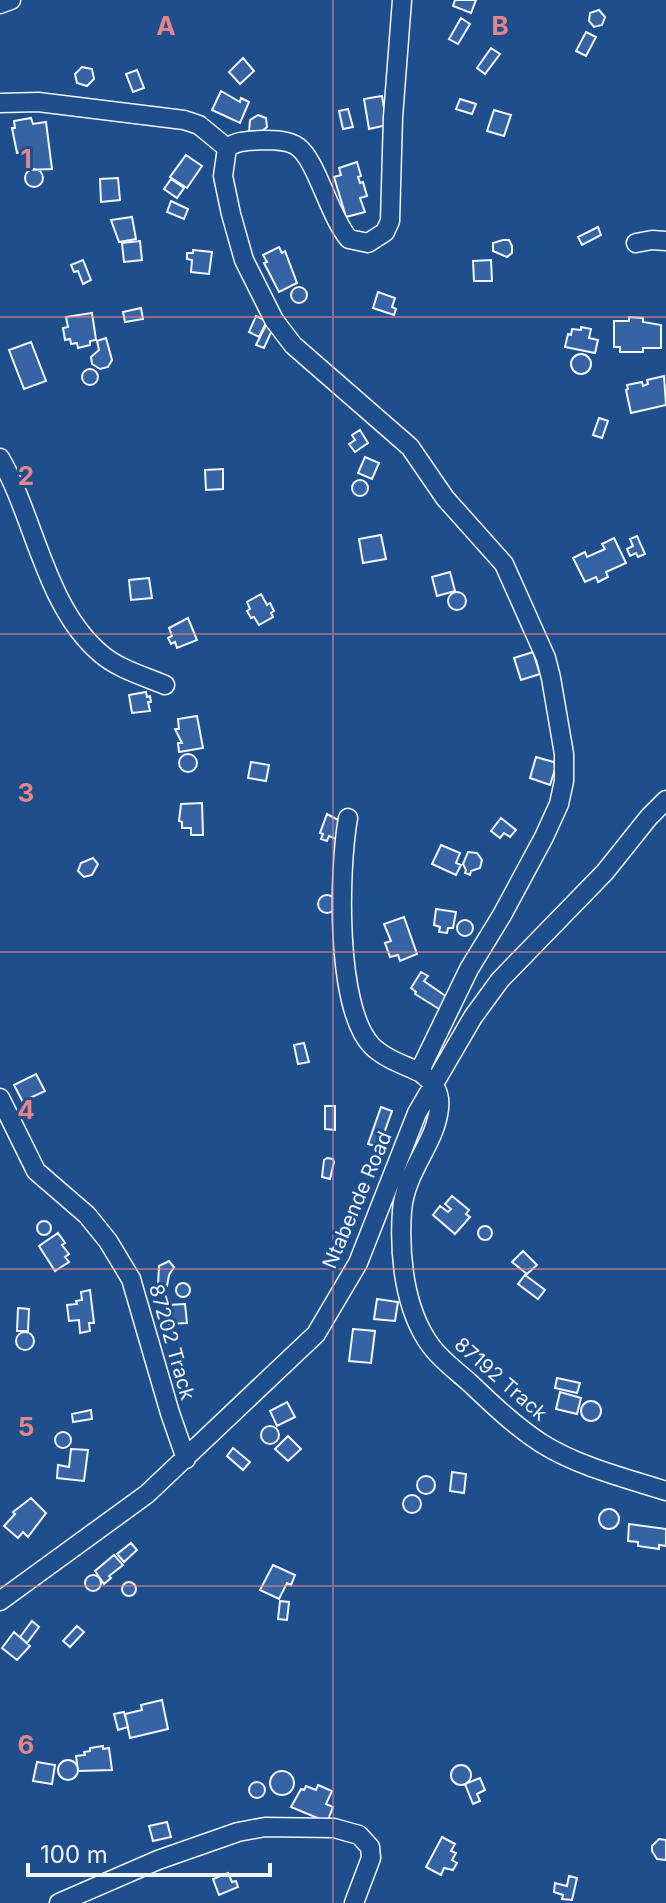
<svg xmlns="http://www.w3.org/2000/svg" width="666" height="1903" font-family="Inter,sans-serif">
<style>
.building{fill:#3563a3;stroke:#f2f6ff;stroke-width:2}
.lines{fill:none;stroke-linecap:round;stroke-linejoin:round}
.minor-casing{stroke:#f2f6ff;stroke-width:21}
.minor{stroke:#1f4e8c;stroke-width:18}
.grid{fill:none;stroke:#e38589;stroke-width:2;stroke-opacity:0.55}
.labels{text-anchor:middle;stroke-width:6;stroke-linejoin:round;paint-order:stroke}
.street-label{font-size:20px;fill:#f2f6ff;stroke:#1f4e8c}
.grid-label{font-size:26px;text-anchor:middle;font-weight:bold;fill:#e38589;stroke:#1f4e8c;stroke-width:6;stroke-linejoin:round;paint-order:stroke}
</style>
<rect width="100%" height="100%" fill="#1f4e8c"/>
<path class="building" d="M455,0H476L471,13L453,6Z
M599,10L605,17L602,25L594,27L589,21L590,13Z
M461,18L470,24L458,44L449,39Z
M586,32L596,37L586,56L576,51Z
M491,48L500,54L485,74L477,68Z
M243,58L254,71L240,84L229,72Z
M82,67L92,69L94,79L87,86L77,83L75,74Z
M137,70L144,88L133,92L126,74Z
M221,91L240,102L241,98L249,102L240,123L212,110Z
M382,96L387,125L369,129L364,99Z
M460,99L476,104L472,114L456,109Z
M348,109L353,127L343,129L339,111Z
M494,110L511,115L504,136L487,131Z
M258,115L266,118L267,127L262,131L249,132L250,120Z
M31,118L33,124L46,122L52,169L29,170L26,151L17,153L12,128H15L14,121Z
M186,155L202,166L187,188L170,177Z
M357,162L361,176L358,177L360,183L363,182L367,196L360,198L365,212L346,217L334,177L341,175L339,168Z
M25 178a9 9 0 1 1 18 0a9 9 0 1 1-18 0Z
M118,178L120,200L101,202L100,179Z
M171,179L184,188L177,198L164,189Z
M171,201L188,209L184,219L167,212Z
M132,217L136,239L119,242L111,220Z
M598,227L601,235L582,245L578,237Z
M503,240H509L512,246V253L507,257L493,251V243Z
M140,241L142,260L124,262L122,243Z
M279,247L282,253L285,251L297,283L279,292L264,263L267,262L263,255Z
M193,250L212,252L209,274L191,272L192,260L187,259V253H193Z
M83,260L91,280L83,284L78,271L74,272L71,265Z
M491,260L492,281H474L473,261Z
M291 295a8 8 0 1 1 16 0a8 8 0 1 1-16 0Z
M378,292L395,298L392,307L396,309L394,315L373,308Z
M141,308L143,319L125,322L123,312Z
M92,313L96,340L90,341V345L78,348L77,343L71,344L70,339L65,340L63,328L68,327L66,317Z
M256,316L267,321L259,337L249,332Z
M629,317L643,318V322L661,325V348H643V352H620V347H614V321H629Z
M266,325L273,328L264,348L256,345Z
M581,327L591,329L589,338L598,340L595,353L565,347L568,334L571,335L572,329L581,330Z
M106,338L112,360L108,367L100,369L92,364L91,357L99,350L97,341Z
M31,342L46,381L24,389L9,350Z
M571 364a10 10 0 1 1 20 0a10 10 0 1 1-20 0Z
M82 377a8 8 0 1 1 16 0a8 8 0 1 1-16 0Z
M664,376L666,405L631,413L626,390L628,389L627,385L642,382L643,386L648,384L647,380Z
M599,418L608,421L602,438L593,435Z
M360,430L368,443L355,452L349,444L355,440L352,435Z
M365,457L379,463L372,479L358,473Z
M223,469V489L206,490L205,470Z
M352 488a8 8 0 1 1 16 0a8 8 0 1 1-16 0Z
M381,535L386,559L363,563L359,539Z
M637,536L645,554L638,557L636,553L630,556L627,549L633,546L630,539Z
M614,538L626,563L606,572L608,577L598,582L596,577L585,582L573,558L585,552L587,557L605,549L602,544Z
M450,572L455,591L437,596L432,577Z
M149,578L152,598L131,600L129,580Z
M448 601a9 9 0 1 1 18 0a9 9 0 1 1-18 0Z
M261,594L267,605L270,603L274,611L271,613L273,617L259,625L254,617L251,618L247,611L250,609L247,602Z
M188,618L197,640L177,648L175,642L171,644L168,638L172,636L169,628Z
M533,652L540,674L521,680L514,658Z
M146,692L147,697L150,696L151,702H148L150,711L132,713L129,695Z
M197,716L203,748L179,752L178,743H182L175,729H179L178,719Z
M179 763a9 9 0 1 1 18 0a9 9 0 1 1-18 0Z
M536,757L557,763L550,785L530,778Z
M251,762L269,765L266,781L248,778Z
M202,803L203,835H191V828H182V822L179,821L181,804Z
M327,814L342,822L336,839L329,836L327,841L321,839L323,834L320,833Z
M501,818L516,830L510,837L504,833L500,838L491,831Z
M441,845L460,853L456,863L461,865L456,875L432,864Z
M468,852L477,853L482,860L480,868L471,871L470,875L465,873L466,870L463,864Z
M93,858L98,864L92,875L84,877L78,871L81,863Z
M318 904a9 9 0 1 1 18 0a9 9 0 1 1-18 0Z
M436,909L456,912L453,928H448L447,933L439,932L440,927L434,925Z
M404,917L417,954L400,961L398,955L390,957L385,943L391,941L384,924Z
M457 928a8 8 0 1 1 16 0a8 8 0 1 1-16 0Z
M421,972L428,976L424,981L447,997L439,1009L415,994L416,992L411,988Z
M304,1043L309,1062L298,1064L294,1045Z
M36,1074L45,1091L30,1098L32,1102L25,1106L14,1085Z
M325,1106H335V1130L325,1129Z
M381,1107L392,1111L379,1147L368,1144Z
M327,1158L333,1159L334,1162L330,1179L322,1177L324,1160Z
M452,1196L469,1210L466,1214L470,1217L455,1234L433,1215L440,1206L448,1212L451,1209L445,1204Z
M37 1228a7 7 0 1 1 14 0a7 7 0 1 1-14 0Z
M478 1233a7 7 0 1 1 14 0a7 7 0 1 1-14 0Z
M58,1233L65,1243L62,1245L69,1254L65,1257L69,1262L55,1271L39,1246Z
M523,1251L537,1265L527,1274L512,1262Z
M169,1261L174,1267L169,1275L167,1286L158,1285L159,1266Z
M525,1275L545,1290L538,1299L518,1284Z
M176 1290a7 7 0 1 1 14 0a7 7 0 1 1-14 0Z
M90,1290L94,1323H89L90,1331L80,1333L79,1320L69,1321L67,1305L77,1304L76,1301L82,1300L81,1292Z
M377,1299L398,1302L395,1321L374,1319Z
M185,1304L187,1323L169,1324L168,1305Z
M18,1308L29,1309L28,1331H17Z
M353,1329L375,1331L371,1363L349,1361Z
M16 1341a9 9 0 1 1 18 0a9 9 0 1 1-18 0Z
M557,1378L580,1383L577,1393L555,1388Z
M560,1392L581,1398L577,1414L556,1409Z
M581 1411a10 10 0 1 1 20 0a10 10 0 1 1-20 0Z
M287,1402L295,1417L277,1426L270,1411Z
M91,1410L92,1419L73,1422L72,1414Z
M261 1435a9 9 0 1 1 18 0a9 9 0 1 1-18 0Z
M55 1440a8 8 0 1 1 16 0a8 8 0 1 1-16 0Z
M288,1436L301,1449L288,1461L275,1449Z
M233,1448L250,1462L243,1470L227,1456Z
M71,1449L88,1450L84,1481L57,1478L58,1465L69,1467Z
M452,1472L466,1474L464,1493L450,1491Z
M417 1485a9 9 0 1 1 18 0a9 9 0 1 1-18 0Z
M403 1504a9 9 0 1 1 18 0a9 9 0 1 1-18 0Z
M31,1498L46,1513L28,1537L23,1532L18,1538L4,1526L15,1514L13,1512Z
M599 1519a10 10 0 1 1 20 0a10 10 0 1 1-20 0Z
M629,1524L666,1529V1546L659,1545V1549L638,1546V1542L628,1541Z
M131,1543L137,1550L124,1562L117,1554Z
M114,1555L123,1565L109,1576L111,1578L104,1584L95,1571Z
M273,1565L295,1575L291,1585L287,1583L279,1599L260,1590Z
M85 1583a8 8 0 1 1 16 0a8 8 0 1 1-16 0Z
M122 1589a7 7 0 1 1 14 0a7 7 0 1 1-14 0Z
M280,1601L289,1602L287,1620L278,1619Z
M32,1621L39,1627L27,1643L20,1637Z
M77,1626L84,1632L70,1647L63,1641Z
M14,1632L30,1646L17,1660L2,1648Z
M162,1700L168,1729L130,1738L125,1714L142,1710L141,1705Z
M124,1712L128,1727L118,1730L114,1714Z
M103,1746V1749L109,1748L112,1770L78,1771L76,1756L85,1755L84,1752L90,1751V1748Z
M58 1770a10 10 0 1 1 20 0a10 10 0 1 1-20 0Z
M37,1762L55,1765L52,1784L33,1781Z
M451 1775a10 10 0 1 1 20 0a10 10 0 1 1-20 0Z
M270 1783a12 12 0 1 1 24 0a12 12 0 1 1-24 0Z
M480,1778L485,1790L477,1794L480,1801L473,1804L465,1784Z
M249 1790a8 8 0 1 1 16 0a8 8 0 1 1-16 0Z
M318,1785L332,1791L326,1804L333,1807L327,1822L291,1807L301,1789L304,1790L306,1786L316,1790Z
M167,1822L171,1837L153,1841L149,1826Z
M442,1837L455,1844L451,1851L456,1853L452,1860L457,1863L453,1870L444,1868L441,1875L426,1867Z
M659,1839L666,1840V1860L657,1859L652,1851V1846Z
M228,1873L232,1882L236,1881L238,1887L219,1895L213,1879Z
M569,1876L577,1878L572,1900L562,1899L563,1895L554,1892L555,1883L567,1886Z"/>
<g class="lines">
<defs>
<path id="minor" d="M402,0L393,117L390,221L385,232L368,243L349,239C329,216 317,161 298,147C289,140 274,140 262,140C249,141 238,140 227,148L223,176L231,214L244,260L274,320L293,345L410,447L445,498L504,564L546,658L551,678L564,754V781L559,804L544,837L502,915L469,969L423,1064L421,1073C433,1082 441,1092 439,1108C436,1143 405,1171 402,1211C399,1254 404,1310 431,1346C441,1360 458,1372 471,1384C493,1405 515,1426 541,1443C577,1466 625,1478 666,1491
M0,4L11,0
M0,103L38,102L184,120L199,125L227,148
M636,243L652,240L666,241
M0,458C35,518 45,606 100,653C118,669 144,676 165,685
M348,818C339,869 335,1008 372,1046C385,1059 405,1065 421,1073
M0,1098L36,1171L87,1215L108,1241L131,1279L170,1413L186,1459
M0,1601L147,1494L316,1334L358,1263L417,1113L473,1017L500,980L605,872L649,817L666,800
M59,1903L158,1860L238,1832L265,1827L334,1828L359,1835L370,1847L371,1858L354,1903"/>
</defs>
<use href="#minor" class="minor-casing"/>
<use href="#minor" class="minor"/>
</g>
<path class="grid" d="M333,0V1903M0,317H666M0,634H666M0,952H666M0,1269H666M0,1586H666"/>
<g class="labels">
<g class="street-label">
<text transform="translate(357 1200) rotate(-67)" y="7">Ntabende Road</text>
<text transform="translate(172 1342) rotate(74)" y="7">87202 Track</text>
<text transform="translate(501 1379) rotate(41)" y="7">87192 Track</text>
</g>
</g>
<g class="grid-label">
<text x="166" y="35">A</text>
<text x="500" y="35">B</text>
<text x="26" y="168">1</text>
<text x="26" y="485">2</text>
<text x="26" y="802">3</text>
<text x="26" y="1119">4</text>
<text x="26" y="1436">5</text>
<text x="26" y="1754">6</text>
</g>
<path d="M28 1863v12h242v-12" fill="none" stroke="#f2f6ff" stroke-width="4"/>
<text x="40" y="1863" font-size="24" fill="#f2f6ff" stroke="#1f4e8c" stroke-width="6" paint-order="stroke">100 m</text>
</svg>
